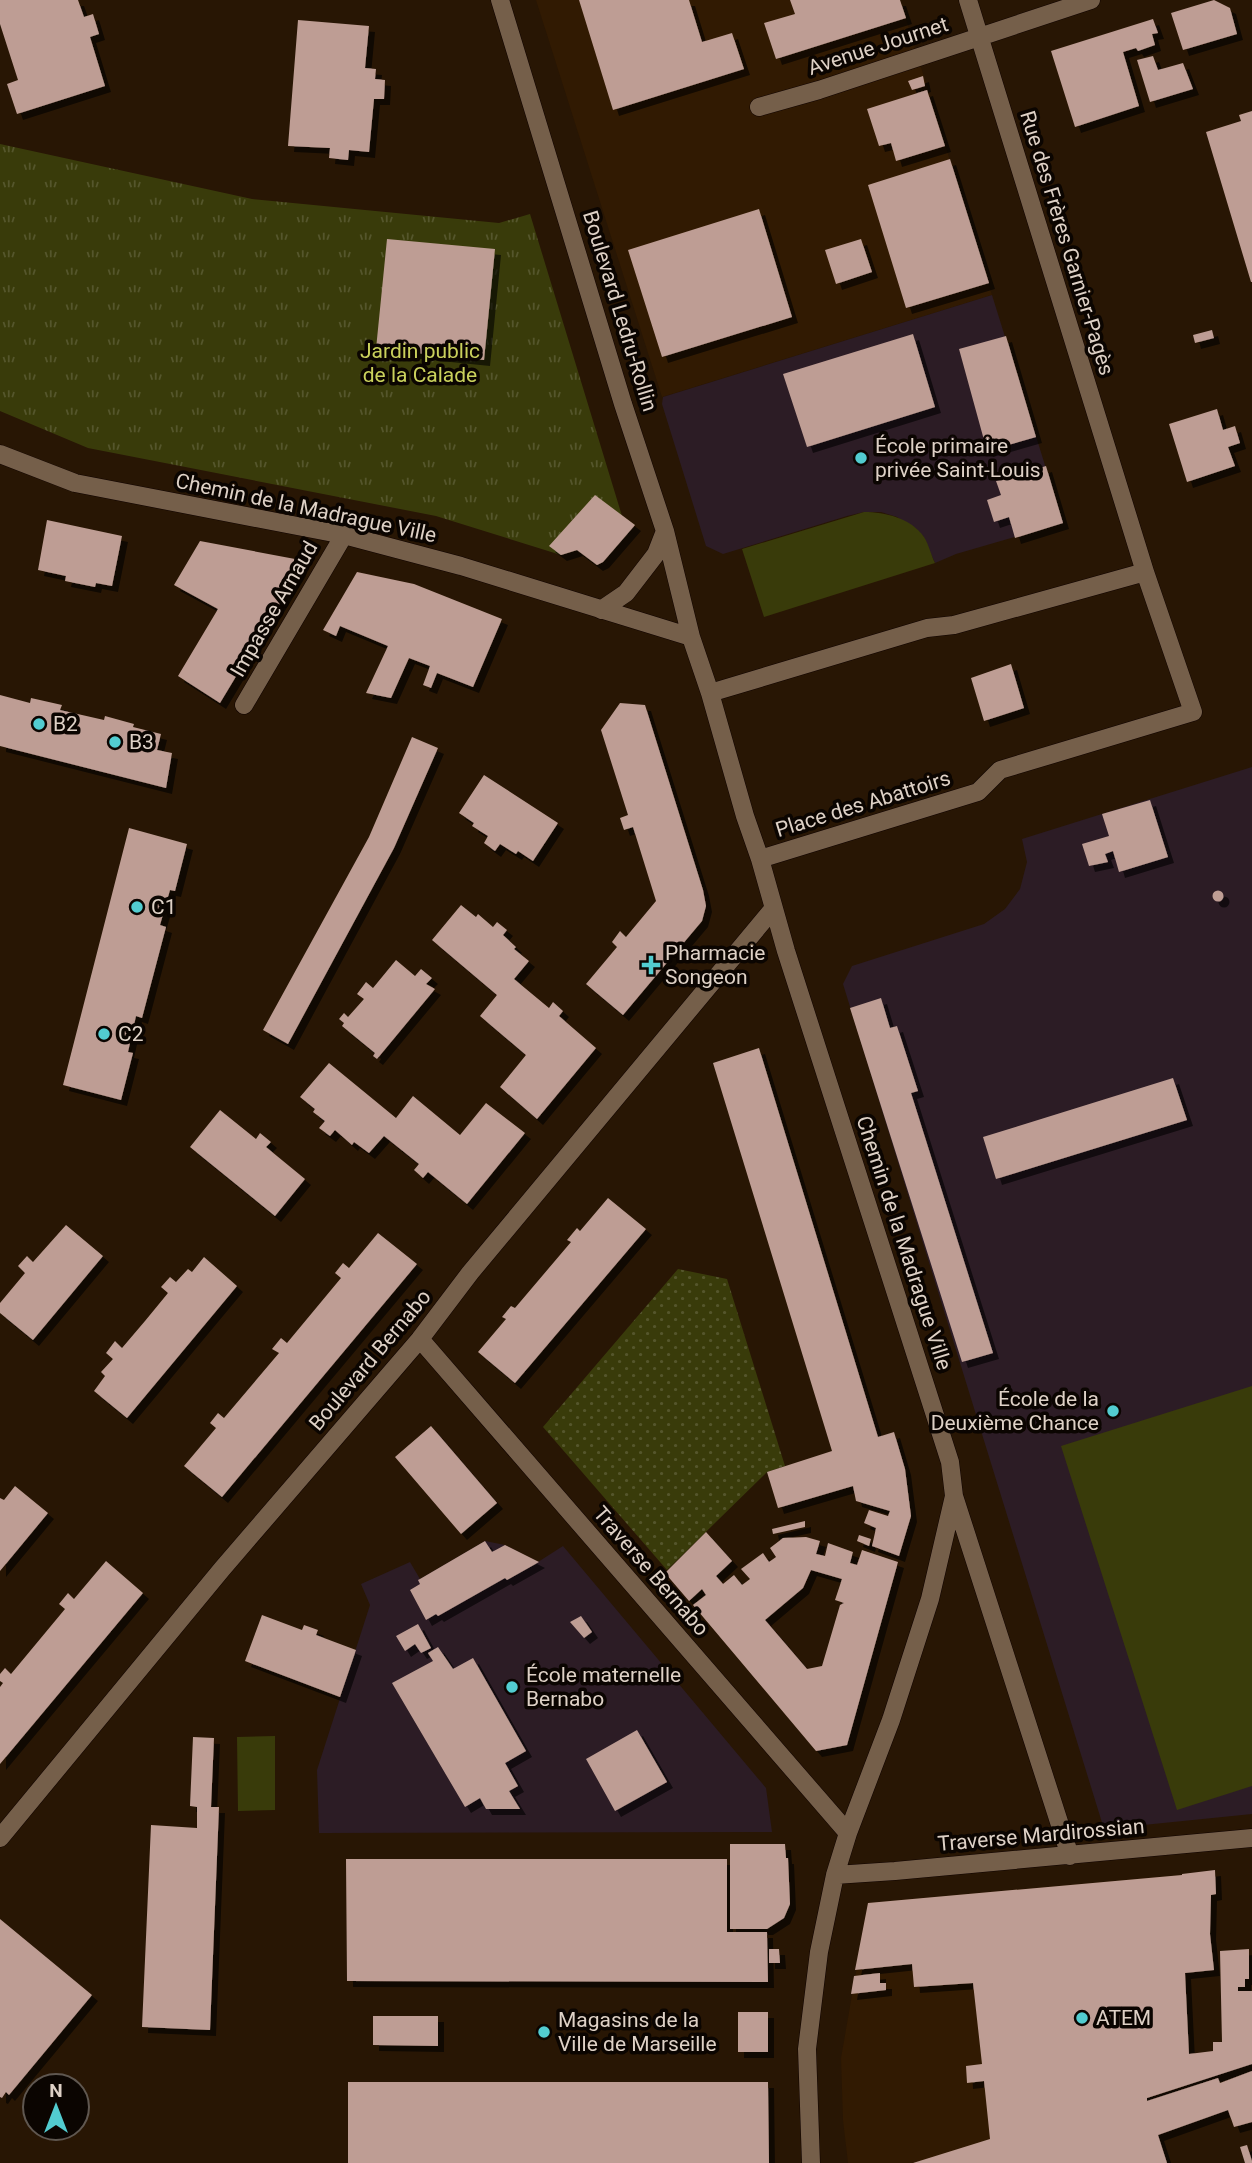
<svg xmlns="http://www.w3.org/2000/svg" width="1252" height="2163" font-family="Roboto,sans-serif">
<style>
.built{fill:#311a02}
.education{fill:#2c1c25}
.grass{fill:url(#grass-dots)}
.park{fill:url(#park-tufts)}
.pitch{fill:#393b0a}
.building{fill:#be9d94;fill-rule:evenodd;filter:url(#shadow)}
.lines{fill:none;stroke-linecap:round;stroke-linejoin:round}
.minor-casing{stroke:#100300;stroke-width:19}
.minor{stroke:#755f4a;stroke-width:18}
.poi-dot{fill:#52ccd0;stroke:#0b0501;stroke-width:2.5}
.labels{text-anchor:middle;stroke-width:7;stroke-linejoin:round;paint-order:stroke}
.street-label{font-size:21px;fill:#ded1c6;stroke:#0b0501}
.park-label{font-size:21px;fill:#cad15c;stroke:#0b0501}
.poi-label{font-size:21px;fill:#ded1c6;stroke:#0b0501;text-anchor:start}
</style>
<defs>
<pattern id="grass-dots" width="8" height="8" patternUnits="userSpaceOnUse" patternTransform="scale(1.75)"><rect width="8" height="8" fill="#393b0a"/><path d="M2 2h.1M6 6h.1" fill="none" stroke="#55562c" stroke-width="1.8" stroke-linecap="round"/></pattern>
<pattern id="park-tufts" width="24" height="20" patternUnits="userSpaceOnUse" patternTransform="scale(1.75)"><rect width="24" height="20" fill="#393b0a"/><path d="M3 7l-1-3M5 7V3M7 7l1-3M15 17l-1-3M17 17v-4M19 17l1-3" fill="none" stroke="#55562c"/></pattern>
<filter id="shadow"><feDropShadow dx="6" dy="6" stdDeviation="0" flood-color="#0009"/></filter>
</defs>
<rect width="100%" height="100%" fill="#281604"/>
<path class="built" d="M536,0H900L992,295L662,397Z
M1182,1875L1189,2086L920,2163H848L843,2120L841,2058L868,1903Z"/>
<path class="education" d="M992,295L1063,523L956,554L935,563L923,536L897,517L881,512H864L847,516L723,554L706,546L662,404L663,397Z
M1252,767V1814L1104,1829L843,984L852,966L984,924L1005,909L1020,889L1027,862L1022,839Z
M485,1541L505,1545L538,1562L563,1546L766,1788L772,1832L319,1833L317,1770L370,1605L361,1584L410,1562L420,1579Z"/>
<path class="grass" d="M678,1269L727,1279L785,1466L767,1472L667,1570L543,1427Z"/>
<path class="park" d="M0,144L252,199L499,223L530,214L622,516L635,525L603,562L597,565L577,550L561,555L436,516L88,448L0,411Z"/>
<path class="pitch" d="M864,512C885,512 911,518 924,537C929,545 931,555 935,563L764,617L742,549Z
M1252,1386V1786L1177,1810L1061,1446Z
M275,1736V1810L238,1811L237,1737Z"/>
<path class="building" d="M0,0H78L84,17L93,14L99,34L90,37L105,86L17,114L7,84L18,80L0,24Z
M579,0H689L702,42L732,33L744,69L613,110Z
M790,0H900L906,18L776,59L764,23L795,14Z
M1214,0L1230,8L1237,34L1183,50L1171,13Z
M1153,19L1158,33L1152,34L1155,45L1138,51L1136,48L1123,52L1139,106L1075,127L1051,51Z
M298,20L369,26L365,68L376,69L375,79L385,80L384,99H374L369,152L349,150L348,160L329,158L330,148L288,146Z
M1153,56L1158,70L1183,63L1193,89L1150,102L1137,60Z
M923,76L925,86L912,90L908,81Z
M927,90L945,146L896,161L891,143L879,146L867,109Z
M1252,111V282H1251L1206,132L1241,121L1239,115Z
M950,159L989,283L906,308L868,185Z
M759,209L792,317L662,357L628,250Z
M387,239L495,249L484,360L376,349Z
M861,239L872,272L836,284L825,250Z
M1212,330L1214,338L1195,343L1193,335Z
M913,334L935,407L807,447L783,374Z
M1006,336L1036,437L987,451L959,349Z
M1217,409L1223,430L1235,426L1240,443L1228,447L1235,466L1187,482L1169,424Z
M1046,466L1063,523L1015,538L1009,517L994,522L987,500L1001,495L996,481Z
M595,495L635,525L603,562L597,565L577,550L561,555L549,546Z
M47,520L122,536L112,586L96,583L95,587L65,581L66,576L38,570Z
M200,541L295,559L300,570L220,703L178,676L218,609L174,585Z
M357,572L414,584L502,619L473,687L437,673L431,688L423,685L430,666L409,658L391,698L366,693L388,646L340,626L336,636L323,630Z
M1011,664L1024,708L984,721L971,678Z
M0,695L30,703L31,698L62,705L60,710L104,720L105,716L134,724L133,727L161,734L157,750L172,753L166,788L0,746Z
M620,703L645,705L703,890L706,906L702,921L623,1015L586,984L617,947L612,942L620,931L626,937L656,901L633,827L624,830L620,818L628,815L601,730Z
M412,737L438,748L394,848L288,1044L263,1030L369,837Z
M484,775L558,823L533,861L518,851L516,854L500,844L495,851L484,843L488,836L472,826L474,823L459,813Z
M1150,800L1168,857L1119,872L1113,851L1105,854L1108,862L1089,866L1082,844L1109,836L1102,814Z
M129,828L187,844L175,891L170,890L160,925L166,927L142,1018L136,1016L128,1052L133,1053L121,1100L63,1085Z
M1212.5 896a5.5 5.5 0 1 1 11 0a5.5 5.5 0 1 1-11 0Z
M461,905L476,917L478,914L493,927L497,922L507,930L503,935L516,947L514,949L529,961L514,979L549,1008L553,1002L563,1011L559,1016L596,1048L537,1119L500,1087L526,1055L480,1016L497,995L432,940Z
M396,960L415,976L421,969L432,978L426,984L435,989L377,1059L373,1056L375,1053L342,1026L344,1023L339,1019L344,1013L348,1017L364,999L357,994L366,982L373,988Z
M881,998L890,1028L897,1026L918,1091L911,1093L993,1353L962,1362L850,1008Z
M759,1048L878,1437L894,1432L905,1469L911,1516L899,1556L872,1546L876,1528L864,1523L869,1510L888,1516L890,1511L856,1501L853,1486L778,1508L767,1472L832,1451L713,1063Z
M329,1063L396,1118L413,1096L460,1135L486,1103L525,1133L467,1204L428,1172L423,1178L414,1170L419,1164L384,1136L369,1153L354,1142L352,1145L335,1130L330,1136L319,1128L325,1121L313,1112L315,1109L300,1097Z
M1173,1078L1187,1120L996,1179L983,1137Z
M220,1110L256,1139L260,1133L271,1142L266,1147L305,1179L275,1216L190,1147Z
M608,1198L646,1229L515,1383L478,1352L506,1319L502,1317L511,1306L515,1308L571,1242L567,1240L577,1228L580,1231Z
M66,1225L103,1256L33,1340L0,1313V1303L25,1273L18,1266L27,1256L33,1262Z
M378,1233L417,1264L222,1497L184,1466L216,1428L210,1423L218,1413L224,1418L279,1353L272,1349L281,1338L287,1343L341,1278L335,1273L343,1263L349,1268Z
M204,1257L237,1286L127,1418L94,1391L105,1376L101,1372L113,1359L106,1353L115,1341L122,1348L145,1321L168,1293L161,1287L170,1277L176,1282L188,1269L192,1272Z
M431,1426L497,1503L461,1534L395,1457Z
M15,1486L48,1513L0,1571V1498L4,1500Z
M805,1521V1527L773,1534L772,1529Z
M706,1532L732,1561L716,1576L723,1584L734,1575L742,1585L750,1579L741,1569L763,1553L769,1562L776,1557L770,1548L783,1538L806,1537L820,1541L816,1554L825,1556L828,1543L853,1552L850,1563L857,1565L862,1550L898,1562L847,1745L816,1751L693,1605L706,1595L702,1589L689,1601L665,1573ZM811,1570L842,1579L835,1600L844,1603L840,1605L822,1666L807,1669L765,1620L803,1588Z
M859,1535L871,1539L869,1546L857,1541Z
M485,1541L492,1552L505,1545L539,1562L507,1580L505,1578L438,1616L436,1614L426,1620L410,1590L420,1584L418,1580L420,1579Z
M106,1561L143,1593L0,1764V1687L3,1683L0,1681V1674L5,1668L11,1674L65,1609L59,1604L68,1593L74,1599Z
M262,1615L302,1630L304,1625L318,1630L316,1635L356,1650L340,1697L245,1661Z
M581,1616L592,1632L584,1638L570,1622Z
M418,1624L431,1648L421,1653L415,1644L405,1651L396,1636Z
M438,1647L453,1669L473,1658L526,1751L505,1763L518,1786L509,1791L520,1809H486L480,1798L465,1807L392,1683L433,1661L428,1653Z
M637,1730L667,1782L615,1811L586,1759Z
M193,1737L214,1738L211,1807H219L210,2030L142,2027L151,1825L197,1828V1807L190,1806Z
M730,1844H785L786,1858H788L790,1904L784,1918L767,1929H730Z
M346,1859H727V1932H767L768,1982L347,1981Z
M1215,1870L1216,1894L1211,1895L1210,1934L1214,1970L1185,1973L1189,2054L1213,2051V2042H1222L1220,1951L1249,1949V1979H1245V1987H1238V1991H1252V2064L1147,2098V2101L1218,2078L1220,2083L1252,2071V2122L1234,2127L1228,2110L1158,2135L1167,2163H913L990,2139L984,2081L967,2083L966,2066L982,2064L973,1983L914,1987L912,1964L855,1970L868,1903L1182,1875V1874Z
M0,1919L92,1995L9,2095L6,2092L2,2098L0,2097Z
M769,1949H779L780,1963H769Z
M880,1973V1983H886V1990L851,1994L854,1976Z
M738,2012H768V2052H738Z
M373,2016H438V2046L373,2045Z
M348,2082H768L769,2163H348Z
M1247,2145L1252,2161V2163H1245L1240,2147Z"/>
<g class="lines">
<defs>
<path id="minor" d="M500,0L623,404L665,531L691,637L710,693L745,816L760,859L786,951L950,1462L954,1496L930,1599L891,1720L848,1833L835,1875L819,1952L807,2049L811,2163
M968,0L1145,572
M759,107L819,90L1091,0
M0,454L75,483L344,535L461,566L691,637
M601,610L626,593L656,554L665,531
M710,693L927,628L954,625L1145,572L1193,712L1000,770L978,792L760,859
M244,705L344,535
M420,1339L848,1833
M954,1496L1070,1856
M0,1838L222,1569L420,1339L470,1273L773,909
M835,1875L895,1871L1252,1838"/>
</defs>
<use href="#minor" class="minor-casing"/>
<use href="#minor" class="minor"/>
</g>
<g class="poi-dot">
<circle cx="861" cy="458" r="7"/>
<circle cx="39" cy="724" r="7"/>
<circle cx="115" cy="742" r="7"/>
<circle cx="137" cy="907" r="7"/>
<path d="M647.5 954.5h7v7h7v7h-7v7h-7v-7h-7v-7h7z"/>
<circle cx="104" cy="1034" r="7"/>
<circle cx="1113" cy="1411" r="7"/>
<circle cx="512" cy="1687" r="7"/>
<circle cx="1082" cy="2018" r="7"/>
<circle cx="544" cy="2032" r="7"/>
</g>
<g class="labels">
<g class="street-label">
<text transform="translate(878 46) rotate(-18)" y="7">Avenue Journet</text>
<text transform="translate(1067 243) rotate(73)" y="7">Rue des Frères Garnier-Pagès</text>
<text transform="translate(620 311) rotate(73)" y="7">Boulevard Ledru-Rollin</text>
<text transform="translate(306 508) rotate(12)" y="7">Chemin de la Madrague Ville</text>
<text transform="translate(274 609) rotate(-60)" y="7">Impasse Arnaud</text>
<text transform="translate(863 804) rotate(-17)" y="7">Place des Abattoirs</text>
<text transform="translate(904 1243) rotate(72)" y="7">Chemin de la Madrague Ville</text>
<text transform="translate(370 1360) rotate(-50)" y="7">Boulevard Bernabo</text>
<text transform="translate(651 1571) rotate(49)" y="7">Traverse Bernabo</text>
<text transform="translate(1041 1835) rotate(-5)" y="7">Traverse Mardirossian</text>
</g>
<g class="park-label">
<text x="420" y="358">Jardin public<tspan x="420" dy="24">de la Calade</tspan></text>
</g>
<g class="poi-label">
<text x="875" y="453">École primaire<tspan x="875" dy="24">privée Saint-Louis</tspan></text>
<text x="53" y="731">B2</text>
<text x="129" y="749">B3</text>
<text x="151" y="914">C1</text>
<text x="665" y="960">Pharmacie<tspan x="665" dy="24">Songeon</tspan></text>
<text x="118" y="1041">C2</text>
<text x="1099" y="1406" text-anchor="end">École de la<tspan x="1099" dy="24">Deuxième Chance</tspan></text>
<text x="526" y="1682">École maternelle<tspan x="526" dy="24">Bernabo</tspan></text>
<text x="1096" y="2025">ATEM</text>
<text x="558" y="2027">Magasins de la<tspan x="558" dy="24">Ville de Marseille</tspan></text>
</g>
</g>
<g transform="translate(56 2107)"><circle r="33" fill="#0b0501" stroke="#5f5750" stroke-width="2"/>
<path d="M0-5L12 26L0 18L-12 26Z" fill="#52ccd0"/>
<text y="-10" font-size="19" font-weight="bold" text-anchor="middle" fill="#ded1c6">N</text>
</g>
</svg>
